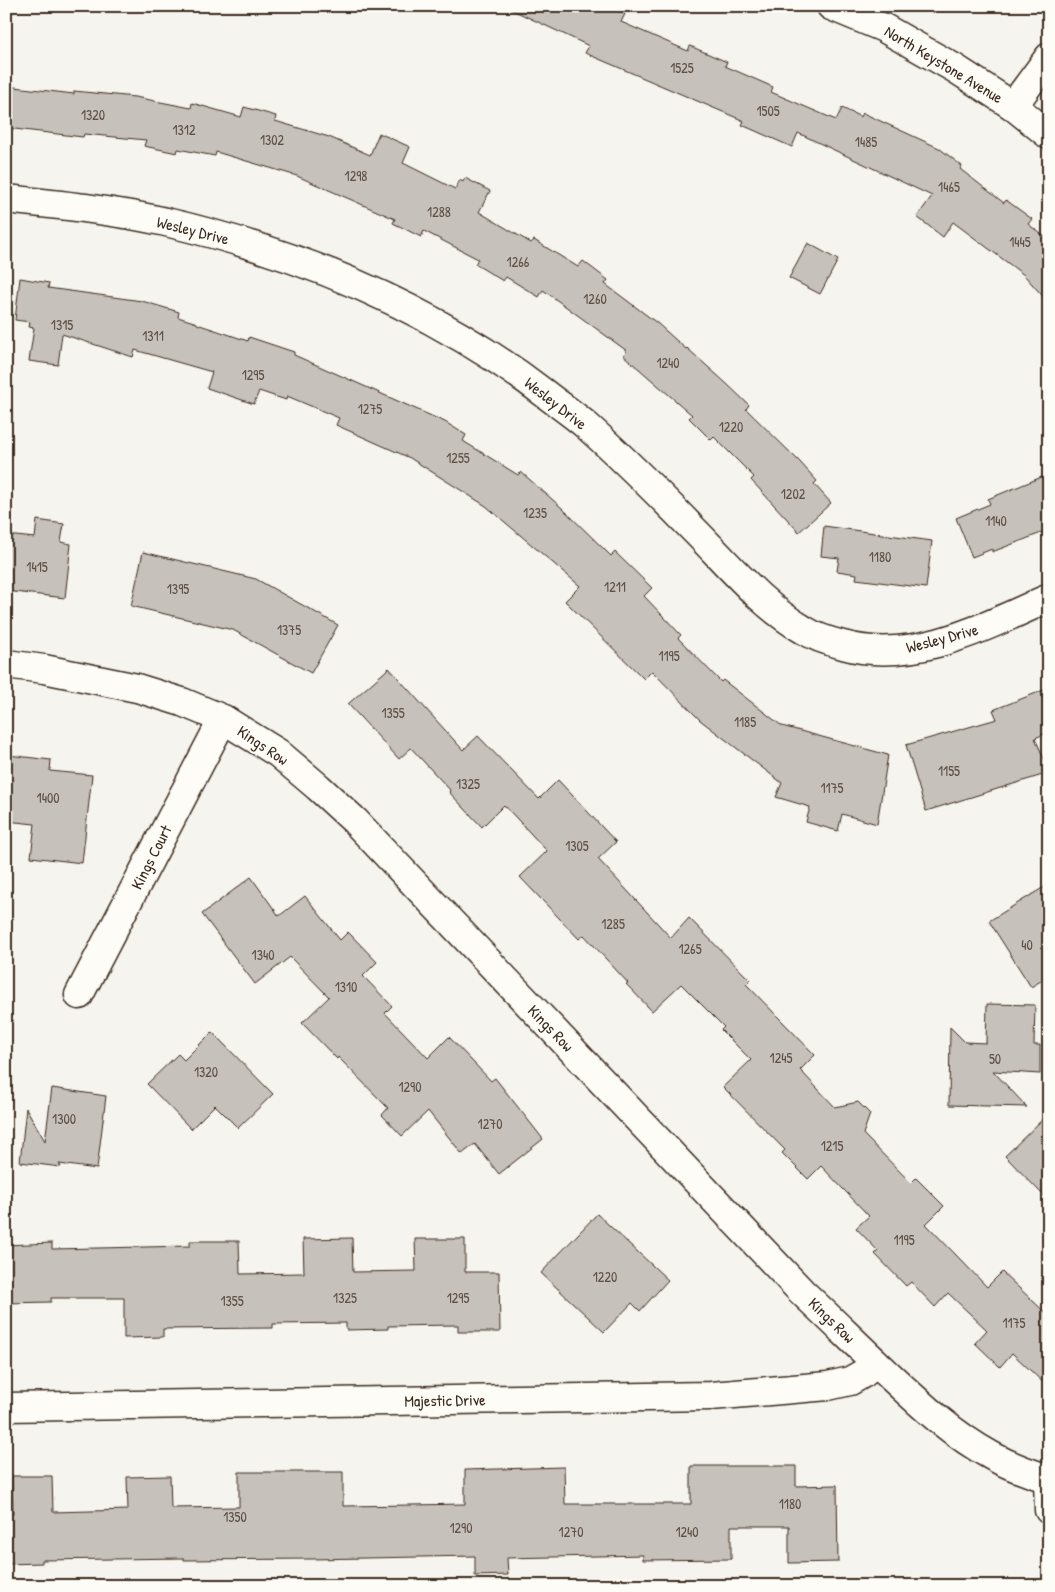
<svg xmlns="http://www.w3.org/2000/svg" width="1055" height="1592" font-family="'Patrick Hand',sans-serif">
<style>
.building{fill:#c7c1bb;stroke:#3b2a1e}
.lines{fill:none;stroke-linecap:round;stroke-linejoin:round}
.street-casing{stroke:#3b2a1e;stroke-width:31}
.secondary-casing{stroke:#3b2a1e;stroke-width:31}
.street{stroke:#fdfcf7;stroke-width:28}
.secondary{stroke:#fdfcf7;stroke-width:28}
.labels{text-anchor:middle;stroke-width:4;stroke-linejoin:round;paint-order:stroke}
.number-label{font-size:14px;fill:#5e5045}
.street-label{font-size:16px;fill:#3b2a1e;stroke:#fdfcf7}
</style>
<rect width="100%" height="100%" fill="#f5f4ee"/>
<filter id="ink" filterUnits="userSpaceOnUse"><feTurbulence type="fractalNoise" baseFrequency=".02" numOctaves="2"/><feDisplacementMap in="SourceGraphic" scale="10" xChannelSelector="R" yChannelSelector="G"/><feConvolveMatrix kernelMatrix="1 2 1 2 8 2 1 2 1" color-interpolation-filters="sRGB"/></filter>
<g filter="url(#ink)">
<path class="building" d="M504,6H609L625,14L621,22L688,51L690,46L727,62L725,66L773,87L771,92L836,120L842,108L861,117L863,113L939,148L962,166L960,169L1004,203L1006,200L1032,219L1028,224L1049,240V303L1024,275L953,222L943,237L917,217L932,196L798,133L792,147L742,125L744,121L585,53L589,46Z
M6,86L74,94V91L135,97L191,108L192,103L241,117L244,107L276,116L275,121L329,137L370,155L379,133L410,147L403,163L455,189L460,180L463,182L465,178L490,191L479,212L531,243L534,240L578,267L583,261L608,280L605,284L657,323L686,349L687,348L727,384L749,405L746,409L799,461L817,481L814,484L831,503L799,532L751,480L754,477L714,437L711,440L689,418L692,415L623,355L627,351L543,290L539,297L506,277L503,281L475,264L478,259L424,231L421,237L393,223L395,219L297,176L216,152L215,156L178,149L177,153L144,146L146,140L84,134L83,137L6,128Z
M808,243L838,260L820,294L789,278Z
M20,278L49,283L48,288L142,301L179,312L178,317L197,323V324L248,341L249,337L294,352V355L445,422L466,435L463,441L518,475L521,472L562,508L611,556L615,552L652,588L644,596L681,635L678,638L721,682L723,680L782,726L888,755L877,824L842,814L838,831L806,822L810,807L776,797L782,783L700,720L652,671L644,679L565,601L580,586L486,506L410,458L336,425L339,418L287,396L286,400L259,391L254,404L207,388L212,372L135,350L133,357L62,334L58,365L29,361L34,328L29,327L30,322L15,320Z
M1049,474V530L992,552V549L972,557L956,518L990,504L988,499Z
M37,520L64,524L61,542L71,544L65,598L6,591V535L35,538Z
M824,526L932,541L926,588L856,579L857,574L837,571L839,558L821,556Z
M143,552L256,579L338,625L311,673L233,630L131,606Z
M389,668L463,750L478,736L539,799L558,780L616,842L598,859L671,938L689,918L750,980L746,984L815,1055L800,1070L835,1107L858,1102L870,1114L863,1134L911,1183L916,1178L944,1206L926,1224L987,1287L1002,1272L1049,1316V1388L1012,1353L1000,1367L975,1343L987,1330L948,1293L935,1307L911,1282L906,1286L875,1254L878,1251L856,1228L869,1216L821,1166L808,1179L782,1153L785,1150L723,1087L751,1060L721,1030L724,1027L681,984L652,1011L626,984L628,983L584,935L579,939L520,877L547,851L504,805L482,827L449,792L450,790L411,748L399,759L348,704Z
M1049,688V732L1035,738L1049,770V773L926,811L906,745L997,719L993,710Z
M8,755L51,760L50,771L92,775L82,863L31,857L35,824L6,821V772Z
M251,877L279,916L305,896L340,940L348,932L377,962L363,976L392,1006L385,1013L428,1058L449,1037L491,1081L495,1078L543,1139L499,1174L475,1144L462,1154L428,1111L402,1136L382,1115L388,1108L338,1057L337,1059L302,1023L329,997L290,957L255,984L202,914Z
M1049,884V976L1031,987L989,921Z
M987,1004L1035,1005L1034,1045H1040V1074L993,1071L1027,1107L949,1105L950,1027L965,1042L986,1043Z
M212,1032L273,1094L238,1128L215,1105L191,1129L147,1084L178,1054L184,1060Z
M52,1088L106,1096L97,1169L59,1164L61,1167L20,1162L26,1108L45,1141Z
M1049,1113V1201L1005,1156Z
M597,1214L668,1280L640,1311L632,1303L604,1332L541,1273Z
M352,1238L353,1272L416,1271L415,1239H465V1272H499L500,1332H458V1325L388,1326V1329L346,1330V1323L273,1324V1328L163,1329V1337L124,1338V1298H51V1302L6,1303V1245L52,1243V1249L190,1246V1241H239L240,1274L304,1273L303,1239Z
M691,1466H796V1486L837,1485L838,1562L789,1563V1526H731V1559L643,1560V1555L507,1558L508,1575L475,1576V1556L311,1559L184,1560V1558L42,1560V1563L6,1564V1514H13L12,1476H52L53,1512L128,1510L127,1477L170,1476L171,1508L239,1507V1472H343V1506L411,1505L465,1504V1470L564,1467L565,1504H691Z"/>
<g class="lines">
<defs>
<path id="street" d="M1013,106L1049,57
M6,199C59,205 114,210 166,222C302,254 433,308 544,393C558,404 573,414 587,426C624,459 659,494 694,530C729,565 761,605 804,630C815,637 831,642 843,645C914,665 986,626 1049,598
M79,995L223,719
M6,1407L711,1396L828,1386L850,1381L864,1373L875,1362
M1048,1479L1049,1510"/>
<path id="secondary" d="M831,6L884,28L956,69L1013,106L1049,135
M6,664L44,669L137,688L182,702L223,719L278,753L318,787L355,821L802,1292C831,1319 859,1347 888,1374C920,1404 953,1435 992,1456C1010,1466 1029,1473 1049,1479"/>
</defs>
<use href="#street" class="street-casing"/>
<use href="#secondary" class="secondary-casing"/>
<use href="#street" class="street"/>
<use href="#secondary" class="secondary"/>
</g>
</g>
<g class="labels">
<g class="number-label">
<text x="682" y="73">1525</text>
<text x="768" y="116">1505</text>
<text x="93" y="120">1320</text>
<text x="184" y="135">1312</text>
<text x="272" y="145">1302</text>
<text x="866" y="147">1485</text>
<text x="356" y="181">1298</text>
<text x="949" y="192">1465</text>
<text x="439" y="217">1288</text>
<text x="1020" y="247">1445</text>
<text x="518" y="267">1266</text>
<text x="595" y="304">1260</text>
<text x="62" y="330">1315</text>
<text x="153" y="341">1311</text>
<text x="668" y="368">1240</text>
<text x="253" y="380">1295</text>
<text x="370" y="414">1275</text>
<text x="731" y="432">1220</text>
<text x="458" y="463">1255</text>
<text x="793" y="499">1202</text>
<text x="535" y="518">1235</text>
<text x="996" y="526">1140</text>
<text x="880" y="562">1180</text>
<text x="37" y="572">1415</text>
<text x="615" y="592">1211</text>
<text x="178" y="594">1395</text>
<text x="289" y="635">1375</text>
<text x="669" y="661">1195</text>
<text x="393" y="718">1355</text>
<text x="745" y="727">1185</text>
<text x="949" y="776">1155</text>
<text x="468" y="789">1325</text>
<text x="832" y="793">1175</text>
<text x="48" y="803">1400</text>
<text x="577" y="851">1305</text>
<text x="613" y="929">1285</text>
<text x="1027" y="950">40</text>
<text x="690" y="954">1265</text>
<text x="263" y="960">1340</text>
<text x="346" y="992">1310</text>
<text x="781" y="1063">1245</text>
<text x="995" y="1064">50</text>
<text x="206" y="1077">1320</text>
<text x="410" y="1092">1290</text>
<text x="64" y="1124">1300</text>
<text x="490" y="1129">1270</text>
<text x="832" y="1151">1215</text>
<text x="904" y="1245">1195</text>
<text x="605" y="1282">1220</text>
<text x="345" y="1303">1325</text>
<text x="458" y="1303">1295</text>
<text x="232" y="1306">1355</text>
<text x="1014" y="1328">1175</text>
<text x="790" y="1509">1180</text>
<text x="235" y="1522">1350</text>
<text x="461" y="1533">1290</text>
<text x="571" y="1537">1270</text>
<text x="687" y="1537">1240</text>
</g>
<g class="street-label">
<text transform="translate(944 64) rotate(31)" y="6">North Keystone Avenue</text>
<text transform="translate(193 230) rotate(14)" y="6">Wesley Drive</text>
<text transform="translate(556 403) rotate(38)" y="6">Wesley Drive</text>
<text transform="translate(942 638) rotate(-15)" y="6">Wesley Drive</text>
<text transform="translate(263 745) rotate(34)" y="6">Kings Row</text>
<text transform="translate(151 857) rotate(-63)" y="6">Kings Court</text>
<text transform="translate(551 1028) rotate(46)" y="6">Kings Row</text>
<text transform="translate(832 1320) rotate(44)" y="6">Kings Row</text>
<text transform="translate(445 1400) rotate(-1)" y="6">Majestic Drive</text>
</g>
</g>
<rect width="1055" height="1592" fill="none" stroke="#fdfcf7" stroke-width="25"/>
<rect x="12" y="12" width="1030" height="1567" fill="none" stroke="#3b2a1e" stroke-width="2" filter="url(#ink)"/>
</svg>
